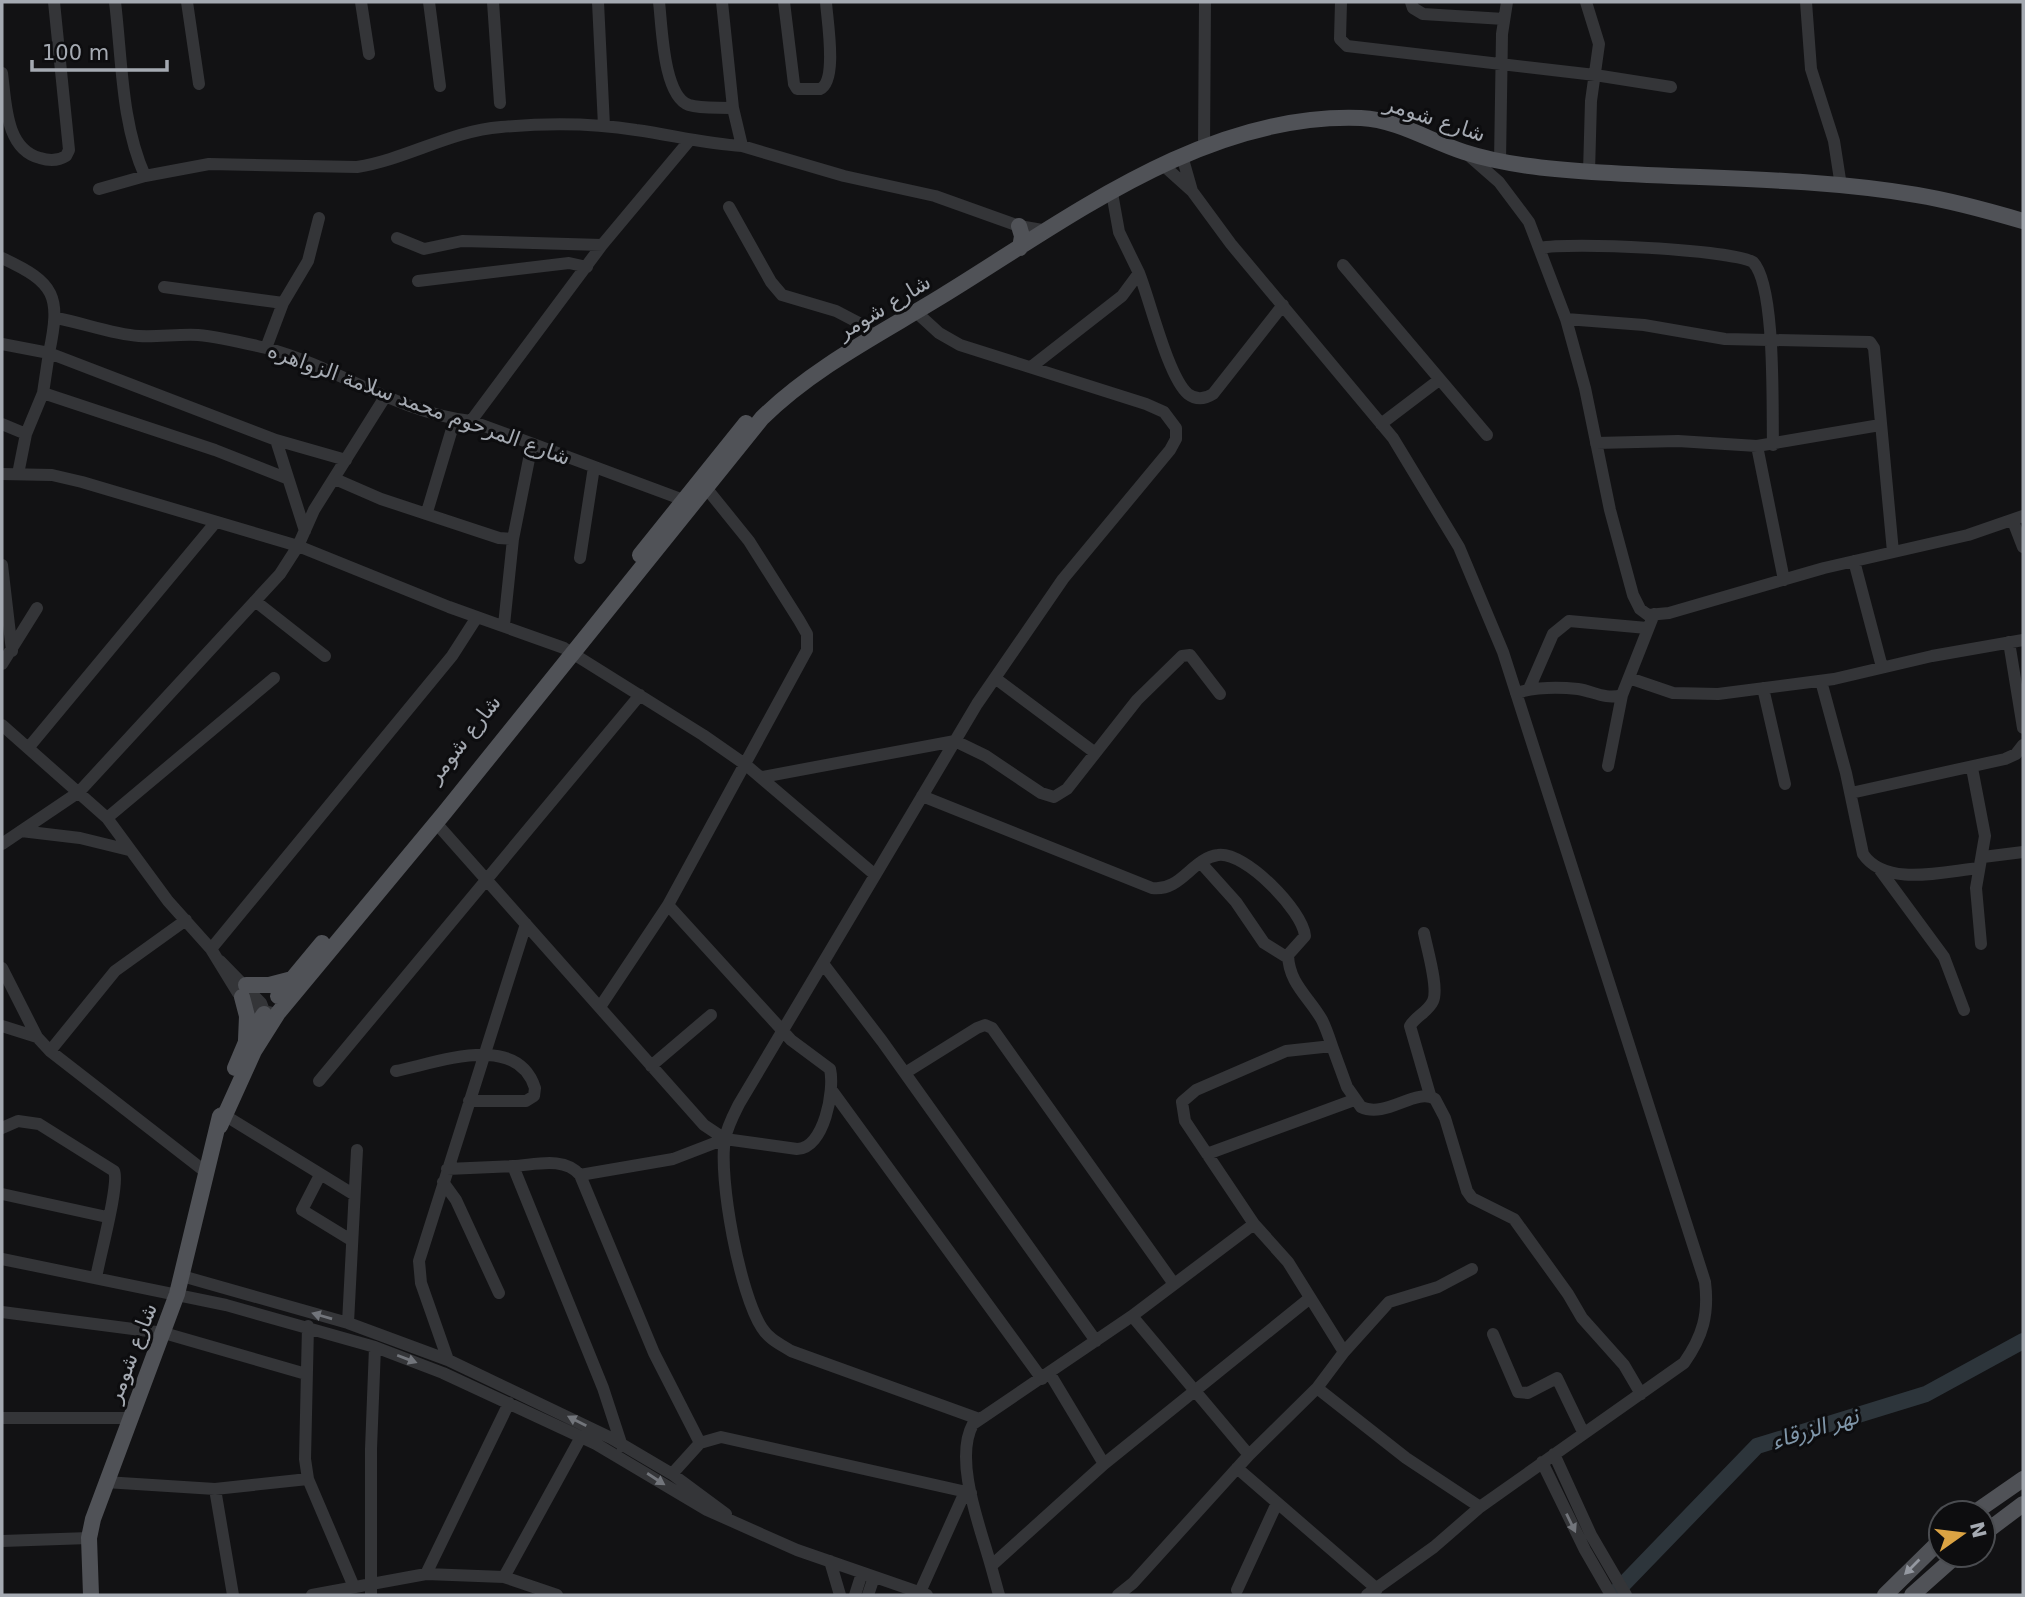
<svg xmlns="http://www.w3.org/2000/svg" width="2025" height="1597" font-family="'DejaVu Sans','Noto Sans Arabic',sans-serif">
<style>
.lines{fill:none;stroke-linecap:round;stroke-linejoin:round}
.river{stroke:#2d353b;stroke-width:16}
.minor{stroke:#343538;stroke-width:12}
.major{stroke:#505257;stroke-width:16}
.oneway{fill:#72757b}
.oneway2{fill:#9498a0}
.labels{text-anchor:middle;stroke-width:6;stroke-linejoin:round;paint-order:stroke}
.street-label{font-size:21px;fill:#a5aab2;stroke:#0d0d0f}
.water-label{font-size:23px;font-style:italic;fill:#8097aa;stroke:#0d0d0f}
</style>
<rect width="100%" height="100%" fill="#121214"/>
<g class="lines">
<path class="river" d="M1613,1595L1757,1446L1926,1394L2023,1341"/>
<path class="minor" d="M115,2C122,59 121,123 145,176
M187,2L199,84
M361,2L369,54
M429,2L440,86
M493,2L500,103
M598,2L604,126
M659,2C662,26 663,96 689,105C702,109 719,107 733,108
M722,2L733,108L742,146L844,176L935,196L1019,226L1048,231
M784,2L794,84L797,89H820C838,81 827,20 826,2
M1341,2L1340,39L1347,46L1595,75L1671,87
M1411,2L1413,8L1423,14L1504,19
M1586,2L1599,44L1591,101L1589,172
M1806,2L1811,69L1834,141L1841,186
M2,73C6,102 5,149 40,158C49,161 58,161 66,156L69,150L54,2
M1204,148L1205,2
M1467,154L1499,182L1529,222L1566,319L1585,388L1610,510L1633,595L1640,609L1648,615L1669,613L1824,568L1968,535L2023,516
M1182,156L1192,191
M1500,162L1502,34L1507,2
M1163,165L1192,191L1231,244L1393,438L1459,547L1503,652L1705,1282C1709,1314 1703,1336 1684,1363L1480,1507L1434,1547L1367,1595
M99,189L145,176L209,164L357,167C407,159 450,131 501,127C545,123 593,123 636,130C672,135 706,144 742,146
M729,207L771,282L782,295L836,311L859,323L875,337
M397,238L424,249L462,241L602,245
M1540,248C1570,242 1728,249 1753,262C1776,286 1772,407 1773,445
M2,258C56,283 61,296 49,353L276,440L305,531
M1343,265L1487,435
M1139,273C1150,300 1168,377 1188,394C1196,400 1205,399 1213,394L1283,305
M418,281L569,263L587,267
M164,287L283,303
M916,312L939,333L960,345L1146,404L1164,412L1176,428V439L1170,450L1063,579L977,704L739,1104C734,1114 727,1127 725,1139C718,1178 740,1295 762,1328C769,1339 780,1344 791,1351L979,1419
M56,318C84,323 111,334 139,336C159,337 178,334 198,335C220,337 244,343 266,348C335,366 398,413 471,421L689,502
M1566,319L1644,325L1725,339L1870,342L1874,348L1893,552
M2,344L49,353L43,393L26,434L18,474
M266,348L283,303L308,261L319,218
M1031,367L1122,296L1139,273L1119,232L1112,193
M43,393L215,450L286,478
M471,421L602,245L689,141
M2,424L26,434
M1381,424L1439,380
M276,440L346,460
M1596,443L1678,441L1757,446L1880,425
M1757,446L1784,580
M2,474L52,475L82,482L298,546L449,607L564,648L703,735L746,765L874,874
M335,479L381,499L499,538L513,539L532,444
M427,512L455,419
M2013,521L2023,547
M580,558L594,467
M1854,561L1882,667
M2,565L12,651
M255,601L325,656
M504,625L513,539
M2009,642L2023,728
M2,664L37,608
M995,678L1094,752
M1629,678L1673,693L1718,694L1834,679L1932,656L2023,640
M1821,681L1846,773L1863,854C1886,888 1945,871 1979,868
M1763,688L1785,784
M1529,689L1553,634L1569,621L1647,628
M1516,693C1536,687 1558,687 1578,689C1593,691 1605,700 1622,695L1654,614
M2,725L107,818L168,901L211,949L238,993L255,1009L273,1013
M29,747L215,523
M1608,766L1622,695
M1972,768L1985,836L1976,888L1981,944
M762,777L955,741L986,756L1041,793L1054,797L1067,789L1137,700L1182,656L1190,655L1220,694
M1851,793L2005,759L2016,754L2023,745
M922,796L1152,888C1181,892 1192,858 1218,855C1245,851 1303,911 1305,936L1288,955C1289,984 1309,997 1322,1020C1326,1028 1329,1037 1332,1046
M107,818L274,678
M436,823L704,1125L725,1139L797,1149C824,1149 835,1090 830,1069L791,1040L668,905
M21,831L80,838L129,850
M2,844L79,792L280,574L298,546L314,510L385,397
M1983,857L2023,852
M1201,863L1236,902L1264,943L1288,958
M1880,870L1944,957L1964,1010
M1424,933C1427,949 1439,988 1433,1001C1428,1012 1416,1016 1410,1026L1430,1095
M211,949L452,656L477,617
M220,961L261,1003L266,1016
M824,965L882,1041L1096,1341
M2,968L37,1037
M600,1007L668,905L807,650V634L799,620L749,541L707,489
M2,1026L37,1037L50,1051L207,1173
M50,1051L115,971L186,920
M651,1066L711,1015
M396,1071C437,1063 517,1031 535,1088L534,1096L526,1101H469
M905,1073L977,1028L985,1025L992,1028L1174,1284
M319,1081L640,695
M833,1092L1042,1379
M221,1113L353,1194
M2,1128L18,1121L39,1124L114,1171C120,1184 99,1259 96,1278
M1207,1154L1354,1100
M513,1166C535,1165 564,1156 580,1175L654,1353L700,1443
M447,1169L513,1166L603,1388L622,1446
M320,1175L302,1210L351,1240
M580,1175L673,1159L725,1139
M443,1182L456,1200L499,1293
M2,1194L107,1217
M1254,1224L1185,1121L1182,1102L1196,1090L1286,1051L1332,1046L1347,1087L1361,1107C1386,1119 1416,1087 1435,1099L1445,1118L1467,1191L1472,1198L1514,1219L1568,1294L1582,1318L1624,1365L1641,1394
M2,1259L226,1305L375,1347L443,1373L596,1444L707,1510L797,1550L927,1595
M182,1276L348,1323L448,1360L611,1438L672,1474L726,1514
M2,1312L164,1333L306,1374
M1132,1316L1254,1224L1288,1262L1344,1352
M348,1323L357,1150
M1493,1334L1518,1392L1528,1393L1557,1378L1583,1432
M448,1360L421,1283L419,1261L526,924
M1050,1374L1104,1464
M1317,1388L1406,1458L1480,1507
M509,1403L426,1574L504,1577L557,1595
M2,1418H130
M1554,1454L1591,1535L1626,1595
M1249,1455L1317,1388L1344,1352L1389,1302L1438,1287L1472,1269
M1542,1462L1585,1550L1611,1595
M1237,1468L1377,1589
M672,1474L700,1443L721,1437L971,1493
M308,1479L354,1587
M105,1482L215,1489L308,1479L305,1459L308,1326
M215,1489L233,1595
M2,1541L89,1538
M830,1561L840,1595
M991,1566C981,1529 953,1460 973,1424L1132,1316L1249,1455L1133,1583L1118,1595
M504,1577L581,1437
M1237,1590L1277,1503
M920,1592L965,1492
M312,1595L426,1574
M371,1595V1449L375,1347
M855,1595L862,1573
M868,1595L874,1577
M999,1595L991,1566L1104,1464L1310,1298"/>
<path class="major" d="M1019,226L1022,236L1020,248
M640,555L746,423
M246,985H269L292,979
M278,996L322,943
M242,997L247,1016L246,1040
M235,1068L246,1042L264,1014
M220,1126L254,1051L278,1013L445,812L762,418C814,367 880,334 942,296C1068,219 1205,112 1361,118C1398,120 1430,141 1464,152C1504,165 1550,169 1592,172C1700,179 1810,177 1917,195C1953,201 1989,211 2023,221
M1974,1513L2023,1479
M1983,1534L2023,1504
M91,1595L89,1538L93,1519L177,1294L220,1116
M1885,1595L1941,1540
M1912,1595L1957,1555"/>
</g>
<defs><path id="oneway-solid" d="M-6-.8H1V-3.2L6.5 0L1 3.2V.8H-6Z" transform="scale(1.75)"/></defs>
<g class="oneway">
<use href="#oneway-solid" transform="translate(322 1316) rotate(-164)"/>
<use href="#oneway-solid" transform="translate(407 1359) rotate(21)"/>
<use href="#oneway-solid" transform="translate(577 1421) rotate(-153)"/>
<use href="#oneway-solid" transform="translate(656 1479) rotate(33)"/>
<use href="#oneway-solid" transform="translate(1571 1523) rotate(64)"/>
</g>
<use class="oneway2" href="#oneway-solid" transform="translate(1912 1567) rotate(135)"/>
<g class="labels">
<g class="street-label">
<text transform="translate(1435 119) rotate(18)" y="7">شارع شومر</text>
<text transform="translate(884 307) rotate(-31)" y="7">شارع شومر</text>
<text transform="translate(419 404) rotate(20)" y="7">شارع المرحوم محمد سلامة الزواهره</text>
<text transform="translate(464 739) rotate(-52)" y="7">شارع شومر</text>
<text transform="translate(132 1353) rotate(-69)" y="7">شارع شومر</text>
</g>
<g class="water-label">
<text transform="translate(1815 1428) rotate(-17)" y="8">نهر الزرقاء</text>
</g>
</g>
<rect width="2025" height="1597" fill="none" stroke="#a5aab2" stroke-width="7"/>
<g transform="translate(1962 1534) rotate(76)"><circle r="33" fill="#0d0d0f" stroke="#4a4c50" stroke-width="2"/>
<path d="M0-5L12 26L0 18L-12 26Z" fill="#dba343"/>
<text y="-10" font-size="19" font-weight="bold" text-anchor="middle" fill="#a5aab2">N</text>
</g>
<path d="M32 60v10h135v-10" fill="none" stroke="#a5aab2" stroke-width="3.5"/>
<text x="42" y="60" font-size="21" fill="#a5aab2" stroke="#0d0d0f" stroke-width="5" paint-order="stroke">100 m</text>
</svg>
